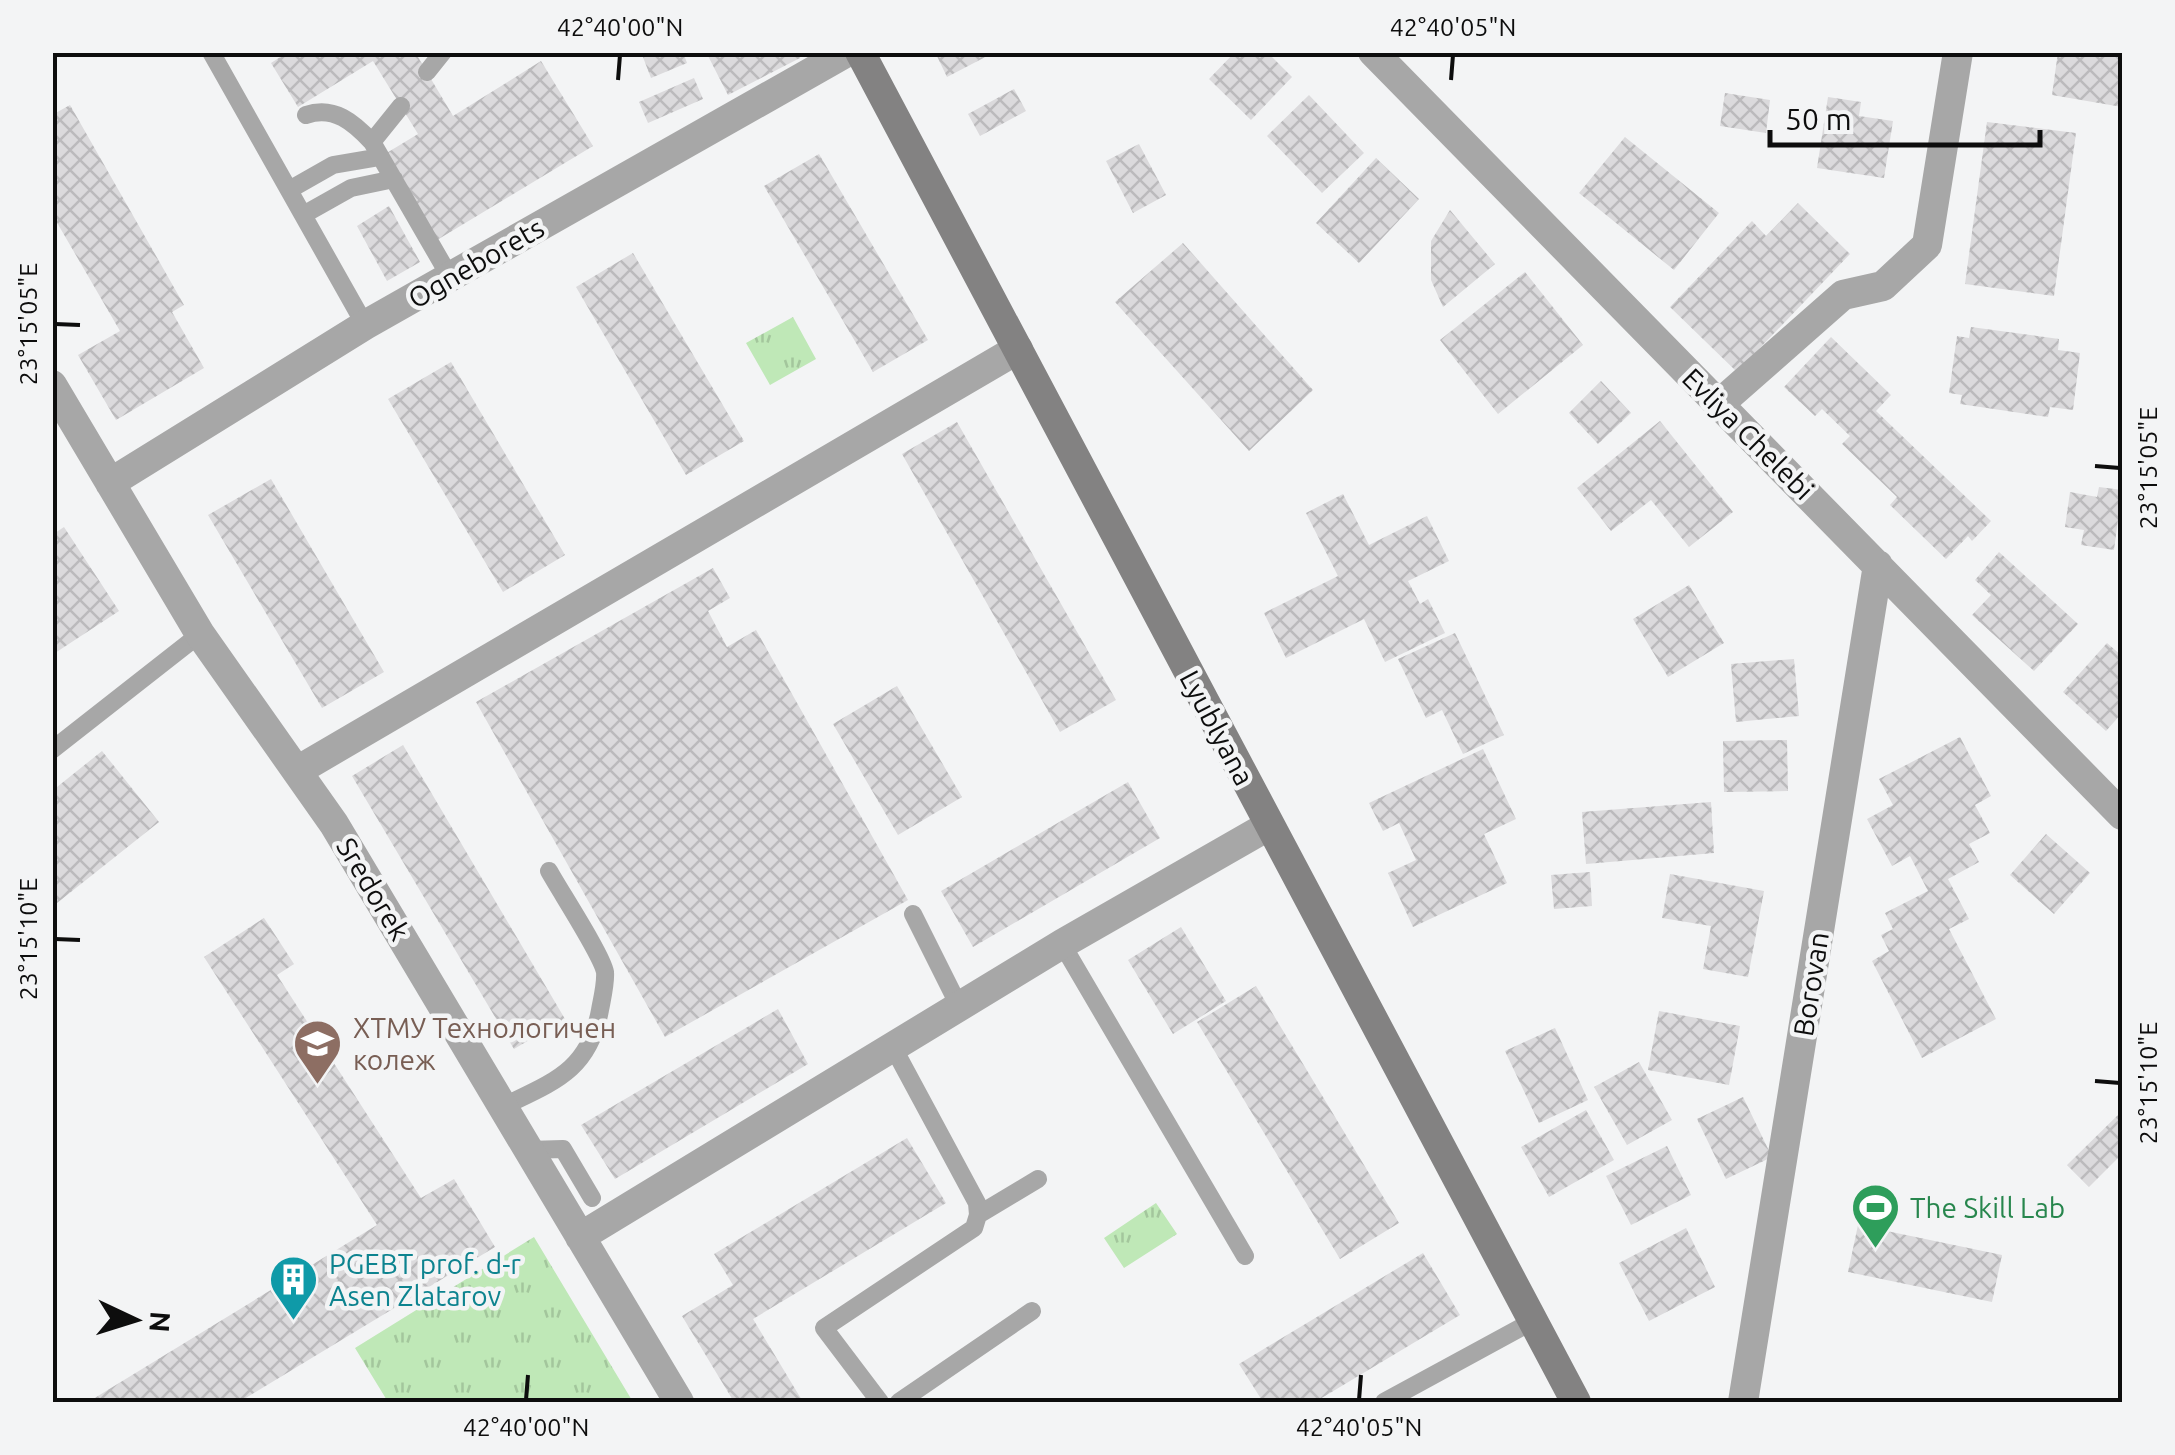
<svg xmlns="http://www.w3.org/2000/svg" width="2175" height="1455" font-family="Ubuntu,sans-serif">
<style>
.grass{fill:url(#grass-tufts)}
.building{fill:url(#building-cross-hatch)}
.lines{fill:none;stroke-linecap:round;stroke-linejoin:round}
.lane{stroke:#a7a7a7;stroke-width:18}
.street{stroke:#a7a7a7;stroke-width:30}
.secondary{stroke:#838282;stroke-width:30}
.ticks{fill:none;stroke:#0d0d0d;stroke-width:4}
.labels{text-anchor:middle;stroke-width:9;stroke-linejoin:round;paint-order:stroke}
.street-label{font-size:28px;fill:#0d0d0d;stroke:#f3f4f5}
.education-label{font-size:28px;fill:#785e54;stroke:#f3f4f5;text-anchor:start}
.leisure-label{font-size:28px;fill:#27864d;stroke:#f3f4f5;text-anchor:start}
.culture-label{font-size:28px;fill:#0d838f;stroke:#f3f4f5;text-anchor:start}
.neatline{fill:none;stroke:#0d0d0d;stroke-width:4}
.ticks-label{font-size:25px;text-anchor:middle;fill:#0d0d0d}
</style>
<defs>
<pattern id="grass-tufts" width="24" height="20" patternUnits="userSpaceOnUse" patternTransform="scale(2.5)"><rect width="24" height="20" fill="#bfe8b7"/><path d="M3 7l-1-3M5 7V3M7 7l1-3M15 17l-1-3M17 17v-4M19 17l1-3" fill="none" stroke="#a3c69c"/></pattern>
<pattern id="building-cross-hatch" width="8" height="8" patternUnits="userSpaceOnUse" patternTransform="scale(2.5)"><rect width="8" height="8" fill="#dbdadc"/><path d="M0 0l8 8M0 8l8-8" fill="none" stroke="#bbbabc"/></pattern>
</defs>
<rect width="100%" height="100%" fill="#f3f4f5"/>
<path class="grass" d="M793,317L816,359L770,385L746,343Z
M1156,1203L1177,1234L1124,1268L1104,1238Z
M534,1237L633,1402H388L355,1348Z"/>
<path class="building" d="M288,52H415L453,116L541,61L593,146L437,240L385,154L418,134L373,61L298,107L271,63Z
M641,52H683L687,63L651,78Z
M706,52H801L800,58L728,95Z
M935,52H995L947,77Z
M1235,52H1267L1292,77L1251,120L1209,79Z
M2058,52H2122V107L2052,95Z
M694,78L703,99L648,123L639,102Z
M1014,89L1026,111L980,136L968,114Z
M1725,93L1770,100L1766,133L1720,126Z
M1309,95L1364,153L1322,193L1267,136Z
M1828,97L1861,102L1859,116L1893,121L1884,178L1817,168Z
M70,105L184,305L172,312L204,368L116,420L78,355L120,331L52,214V115Z
M1987,122L2076,133L2054,296L1965,284Z
M1625,137L1719,213L1674,270L1579,193Z
M1139,144L1166,195L1133,213L1106,161Z
M819,154L928,340L873,372L764,186Z
M1376,158L1419,199L1359,263L1316,223Z
M1798,203L1850,254L1737,372L1670,307L1752,221L1766,236Z
M389,206L420,262L387,281L357,226Z
M1450,210L1495,264L1443,307L1431,280V241Z
M1183,243L1313,390L1249,451L1115,302Z
M633,253L744,441L686,475L576,287Z
M1525,272L1583,345L1498,414L1440,340Z
M1971,327L2059,339L2058,350L2080,353L2073,410L2050,407L2048,417L1960,404L1962,395L1949,393L1957,336L1969,338Z
M1831,337L1891,395L1876,411L1991,521L1972,541L1968,536L1946,559L1890,505L1897,497L1842,444L1850,436L1822,409L1815,416L1784,387Z
M451,362L565,555L503,592L388,399Z
M1601,381L1631,413L1598,444L1569,413Z
M1660,421L1733,512L1689,547L1651,500L1611,531L1577,488Z
M957,422L1116,700L1060,732L902,454Z
M271,479L384,672L322,708L208,515Z
M2099,487L2122,490L2114,550L2081,545L2084,530L2065,527L2070,492L2097,497Z
M1343,494L1369,545L1427,516L1449,561L1408,581L1420,604L1428,599L1445,633L1385,662L1364,619L1286,658L1264,613L1338,576L1306,513Z
M64,527L119,611L52,655V535Z
M1999,552L2078,624L2034,671L1972,615L1991,595L1975,580Z
M713,568L730,598L708,611L727,647L756,630L908,900L665,1037L476,702Z
M1689,585L1724,643L1668,677L1633,619Z
M1455,633L1504,735L1463,754L1442,710L1426,718L1398,659Z
M2107,643L2122,656V713L2106,731L2063,692Z
M1794,659L1799,716L1736,722L1731,664Z
M897,686L962,797L898,835L833,724Z
M1960,737L1991,796L1975,805L1990,833L1969,844L1979,862L1948,879L1969,919L1949,929L1996,1019L1922,1058L1872,961L1889,951L1881,935L1893,929L1885,913L1928,891L1910,856L1892,866L1867,819L1893,805L1879,779Z
M1787,740L1788,791L1724,792L1723,741Z
M403,745L565,1019L514,1049L352,776Z
M1483,749L1516,819L1484,834L1507,883L1413,927L1388,873L1416,860L1399,823L1383,831L1369,803Z
M102,751L159,822L52,907V791Z
M1128,782L1160,838L973,947L941,891Z
M1711,802L1714,853L1586,864L1582,812Z
M2046,834L2090,873L2054,914L2010,875Z
M1590,872L1592,906L1554,909L1551,875Z
M1670,874L1764,891L1748,977L1703,969L1711,926L1662,918Z
M264,918L294,964L277,975L421,1198L454,1179L495,1247L239,1402H95L93,1399L377,1225L204,957Z
M1181,927L1226,1001L1173,1034L1128,960Z
M1256,986L1399,1223L1340,1259L1197,1022Z
M778,1009L808,1064L615,1179L581,1125Z
M1659,1011L1740,1026L1729,1085L1648,1070Z
M1555,1028L1588,1100L1539,1123L1505,1051Z
M1639,1062L1672,1120L1627,1145L1594,1087Z
M1743,1097L1772,1157L1726,1179L1697,1119Z
M1586,1110L1614,1160L1549,1197L1521,1147Z
M2122,1111V1154L2089,1187L2067,1165Z
M907,1138L946,1203L753,1319L803,1402H734L682,1316L733,1285L714,1254Z
M1667,1146L1691,1195L1631,1225L1606,1176Z
M1858,1225L2002,1255L1992,1302L1848,1272Z
M1686,1228L1715,1287L1649,1321L1619,1263Z
M1423,1253L1460,1315L1315,1402H1263L1239,1364Z"/>
<g class="lines">
<path class="lane" d="M211,52L365,325
M427,72L443,52
M401,106L372,142L450,277
M306,115C334,105 354,123 372,142
M289,190L333,165L380,157
M303,215L351,188L394,179
M52,750L200,634
M913,914L959,1006
M1062,944L1245,1256
M502,1107C553,1082 589,1071 600,1010C602,999 606,983 605,972C602,955 560,891 549,871
M528,1150L563,1149L592,1198
M978,1215L1038,1179
M880,1402L824,1328L974,1228L978,1215L977,1203L893,1047
M899,1402L1032,1311
M1384,1402L1533,1321"/>
<path class="street" d="M1373,52L2122,815
M52,385L200,634L334,824L679,1402
M1718,405L1843,295L1883,286L1927,245L1958,52
M110,483L365,325L847,52
M297,771L1018,349
M580,1237L1062,944L1268,826
M1743,1402L1878,565"/>
<path class="secondary" d="M860,52L1576,1402"/>
</g>
<path class="ticks" d="M618,80L620,55M1451,80L1453,55M55,324L80,325M2095,466L2120,468M55,939L80,940M2095,1081L2120,1083M526,1400L528,1375M1359,1400L1361,1375"/>
<defs>
<symbol id="university-pin" viewBox="-11 -11 22 30"><path d="M0 17L-7.5 6A9.5 9.5 0 1 1 7.5 6Z" fill="#8d6e63" stroke="#f3f4f5"/><path d="M0-5L7-2L0 1L-7-2ZM-4 1L0 2.5L4 1V4Q0 6-4 4Z" fill="#fff"/></symbol>
<symbol id="stadium-pin" viewBox="-11 -11 22 30"><path d="M0 17L-7.5 6A9.5 9.5 0 1 1 7.5 6Z" fill="#2e9e5b" stroke="#f3f4f5"/><path d="M0-5a6.5 5 0 1 0 0 10a6.5 5 0 1 0 0-10ZM-3.5-1.8h7v3.6h-7Z" fill="#fff"/></symbol>
<symbol id="building-pin" viewBox="-11 -11 22 30"><path d="M0 17L-7.5 6A9.5 9.5 0 1 1 7.5 6Z" fill="#0f9aa8" stroke="#f3f4f5"/><path d="M-4-6H4V6H1V3H-1V6H-4ZM-2.5-4.3h1.7v1.8h-1.7ZM.8-4.3h1.7v1.8H.8ZM-2.5-1h1.7V.8h-1.7ZM.8-1h1.7V.8H.8Z" fill="#fff"/></symbol>
</defs>
<g fill-rule="evenodd">
<use href="#university-pin" x="290" y="1016" width="55" height="75"/>
<use href="#stadium-pin" x="1848" y="1180" width="55" height="75"/>
<use href="#building-pin" x="266" y="1252" width="55" height="75"/>
</g>
<g class="labels">
<g class="street-label">
<text transform="translate(476 263) rotate(-30)" y="10">Ogneborets</text>
<text transform="translate(1748 434) rotate(45)" y="10">Evliya Chelebi</text>
<text transform="translate(1217 728) rotate(62)" y="10">Lyublyana</text>
<text transform="translate(373 889) rotate(59)" y="10">Sredorek</text>
<text transform="translate(1811 984) rotate(-81)" y="10">Borovan</text>
</g>
<g class="education-label">
<text x="353" y="1038">ХТМУ Технологичен<tspan x="353" dy="32">колеж</tspan></text>
</g>
<g class="leisure-label">
<text x="1910" y="1218">The Skill Lab</text>
</g>
<g class="culture-label">
<text x="329" y="1274">PGEBT prof. d-r<tspan x="329" dy="32">Asen Zlatarov</tspan></text>
</g>
</g>
<rect width="2175" height="1455" fill="none" stroke="#f3f4f5" stroke-width="110"/>
<g transform="translate(135 1320) rotate(94)" stroke="#f3f4f5" stroke-width="8" paint-order="stroke">
<path d="M0-8L18 38L0 25L-18 38Z" fill="#0d0d0d"/>
<text y="-15" font-size="28" font-weight="bold" text-anchor="middle" fill="#0d0d0d">N</text>
</g>
<path d="M1770 130v15h270v-15" fill="none" stroke="#0d0d0d" stroke-width="5"/>
<text x="1785" y="130" font-size="30" fill="#0d0d0d" stroke="#f3f4f5" stroke-width="8" paint-order="stroke">50 m</text>
<rect x="55" y="55" width="2065" height="1345" class="neatline"/>
<g class="ticks-label">
<text x="620" y="36">42°40'00"N</text>
<text x="1453" y="36">42°40'05"N</text>
<text transform="translate(28 324) rotate(-90)" y="9">23°15'05"E</text>
<text transform="translate(2148 468) rotate(-90)" y="9">23°15'05"E</text>
<text transform="translate(28 939) rotate(-90)" y="9">23°15'10"E</text>
<text transform="translate(2148 1083) rotate(-90)" y="9">23°15'10"E</text>
<text x="526" y="1436">42°40'00"N</text>
<text x="1359" y="1436">42°40'05"N</text>
</g>
</svg>
